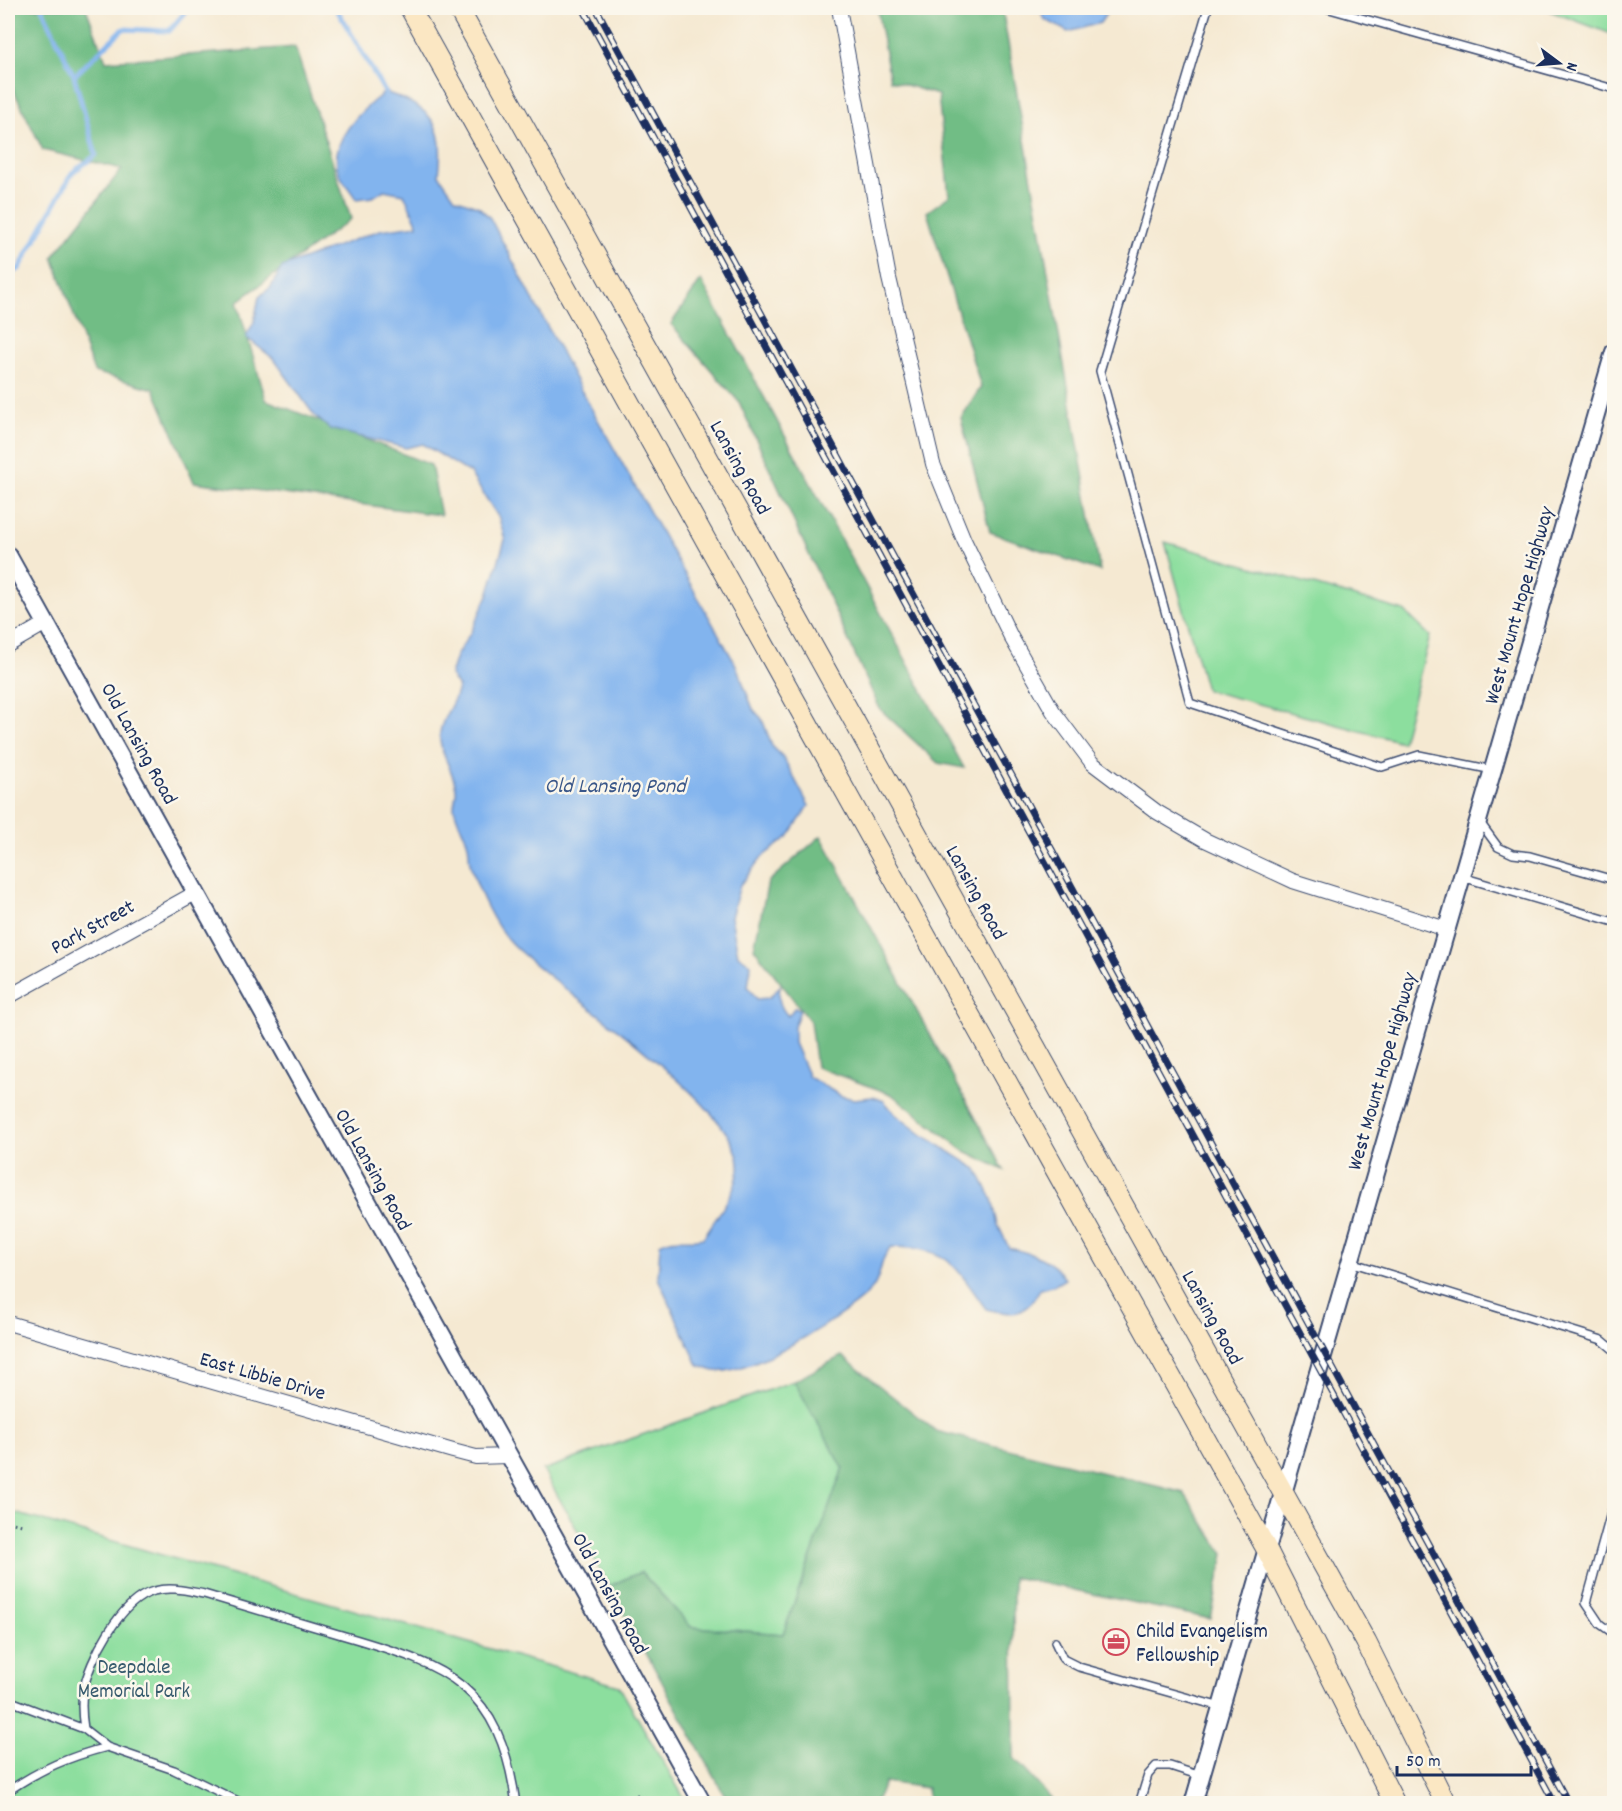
<svg xmlns="http://www.w3.org/2000/svg" width="1622" height="1811" font-family="Dekko,sans-serif">
<style>
.green{fill:#8cde9e;stroke:#54867e;stroke-width:1.5}
.forest{fill:#71bd85;stroke:#467672;stroke-width:1.5}
.water{fill:#82b4ee;stroke:#4e72a6;stroke-width:1.5}
.lines{fill:none;stroke-linecap:round;stroke-linejoin:round}
.stream{stroke:#82b4ee;stroke-width:5}
.service-casing{stroke:#3c4b6f;stroke-width:10}
.minor-casing{stroke:#3c4b6f;stroke-width:16}
.tertiary-casing{stroke:#3c4b6f;stroke-width:20}
.secondary-casing{stroke:#3c4b6f;stroke-width:22}
.path{stroke:#3c4b6f;stroke-width:3;stroke-dasharray:1.5 4.5;stroke-linecap:butt}
.service{stroke:#fff;stroke-width:7}
.minor{stroke:#fff;stroke-width:14}
.tertiary{stroke:#fff;stroke-width:16}
.secondary{stroke:#fbe7c3;stroke-width:20}
.rail-casing{stroke:#1b2f5e;stroke-width:7}
.rail{stroke:#fbf7ec;stroke-width:4.5;stroke-dasharray:14;stroke-linecap:butt}
.labels{text-anchor:middle;stroke-width:5;stroke-linejoin:round;paint-order:stroke}
.street-label{font-size:21px;fill:#1b2f5e;stroke:#fbf7ec}
.poi-label{font-size:21px;fill:#1b2f5e;stroke:#fbf7ec;text-anchor:start}
.park-label{font-size:21px;fill:#375b6e;stroke:#fbf7ec}
.water-label{font-size:22px;font-style:italic;fill:#3a5789;stroke:#fbf7ec}
</style>
<rect width="100%" height="100%" fill="#fbf7ec"/>
<filter id="ink" filterUnits="userSpaceOnUse"><feTurbulence type="fractalNoise" baseFrequency=".0167" numOctaves="2"/><feDisplacementMap in="SourceGraphic" scale="12" xChannelSelector="R" yChannelSelector="G"/><feConvolveMatrix kernelMatrix="1 2 1 2 8 2 1 2 1" color-interpolation-filters="sRGB"/></filter>
<filter id="wash" filterUnits="userSpaceOnUse"><feTurbulence type="fractalNoise" baseFrequency=".008" numOctaves="4" result="noise"/><feDisplacementMap in="SourceGraphic" scale="24" xChannelSelector="R" yChannelSelector="G"/><feGaussianBlur stdDeviation="1.35" result="paint"/><feColorMatrix in="noise" values="0 0 0 0 0 0 0 0 0 0 0 0 0 0 0 0 0 1.4 0 .05"/><feComposite in="paint" operator="in"/></filter>
<g filter="url(#wash)">
<rect width="100%" height="100%" fill="#f5e9d2"/>
<path class="green" d="M1551,8H1614V35L1550,11Z
M1165,542L1404,611L1430,636L1402,742L1206,690Z
M794,1381L844,1468L783,1634L691,1627L641,1572L609,1586L543,1470Z
M8,1511L619,1686L687,1803H8Z"/>
<path class="forest" d="M19,8H86L106,61L295,47L351,219L237,302L266,400L431,465L441,515L194,482L154,389L94,372L53,257L122,169L43,150L8,79V10Z
M877,8H1002L1100,571L990,532L961,418L981,387L927,212L949,196L938,95L890,80Z
M701,280L964,768L938,763L880,709L739,402L671,324Z
M821,836L1004,1170L963,1150L891,1094L816,1067L810,1021L754,948L768,882Z
M842,1356L936,1431L1184,1493L1224,1554L1211,1619L1013,1577L1014,1758L1055,1803H929L927,1788L885,1782L875,1803H729L609,1586L641,1572L691,1627L783,1634L843,1468L794,1381Z"/>
<path class="water" d="M1039,8H1110L1100,23L1068,32L1044,19Z
M385,92C433,109 445,124 439,175L455,198L479,207L490,218L581,390L736,665L753,709L762,719L772,746L783,757L809,806L788,837L762,857L740,885L731,917L738,955L751,964L748,987L757,999L769,998L780,986C778,999 779,1006 788,1016L795,1007L800,1010L794,1027V1043L809,1077L841,1096L854,1099L873,1097L884,1101L895,1114L921,1134L977,1169L992,1199L998,1225L1009,1248C1033,1254 1051,1258 1065,1279L1055,1285L1040,1289C1026,1316 1014,1316 986,1309C955,1266 950,1247 891,1247C879,1259 882,1277 872,1289C852,1313 746,1377 715,1371C709,1370 703,1367 698,1365L658,1278L660,1244C674,1235 688,1242 703,1238C716,1218 735,1194 739,1170C747,1109 554,989 511,943C493,924 479,892 471,867C468,859 470,849 467,841C463,829 456,820 454,807C454,801 457,795 456,789C454,770 438,752 440,733C442,715 455,705 458,687L450,675L456,656L471,632L488,595L505,540L499,518L470,473L423,444L406,448L330,429L314,415L274,359L246,337L254,322L259,297L271,287L282,267L380,230L418,225L404,194L384,190L373,197L356,199C351,191 344,183 340,175C325,143 362,109 385,92Z"/>
<g class="lines">
<path class="stream" d="M42,8L74,76
M336,8L385,92
M8,275L19,269L72,173L96,155L74,76L123,29L169,31L189,8"/>
</g>
</g>
<g filter="url(#ink)">
<g class="lines">
<defs>
<path id="service" d="M1208,8L1100,371L1190,703L1382,767L1419,755L1493,770
M1326,8L1614,89
M1479,821L1498,847L1513,854L1530,856L1614,880
M1462,877L1614,922
M1350,1262L1602,1340L1614,1350
M1614,1502L1586,1603L1600,1624L1614,1634
M1055,1642L1063,1659L1079,1667L1221,1707
M8,1700L84,1729L107,1747L174,1770L244,1804
M84,1729C82,1716 81,1705 83,1692C89,1660 120,1600 154,1591C171,1586 188,1591 204,1594C251,1608 298,1622 345,1636C448,1666 500,1685 516,1804
M8,1791C41,1769 68,1757 107,1747
M1139,1804L1148,1775L1156,1766H1170L1201,1776"/>
<path id="minor" d="M839,8L889,278L933,464L964,540L1011,637L1053,711L1092,763L1157,812L1205,840L1293,881L1446,929
M8,645L46,623
M8,997L197,892
M8,1323L453,1451L476,1457L508,1456"/>
<path id="tertiary" d="M8,555L703,1804
M1193,1804L1614,352"/>
<path id="secondary" d="M410,8L1267,1550L1395,1804
M458,8L1366,1642L1446,1804"/>
</defs>
<use href="#service" class="service-casing"/>
<use href="#minor" class="minor-casing"/>
<use href="#tertiary" class="tertiary-casing"/>
<use href="#secondary" class="secondary-casing"/>
<path class="path" d="M8,1522L22,1525
M621,1804L639,1794"/>
<use href="#service" class="service"/>
<use href="#minor" class="minor"/>
<use href="#tertiary" class="tertiary"/>
<use href="#secondary" class="secondary"/>
<defs>
<path id="rail" d="M583,8L1555,1804
M596,8L1569,1804"/>
</defs>
<use href="#rail" class="rail-casing"/>
<use href="#rail" class="rail"/>
</g>
</g>
<defs>
<symbol id="office-ring" viewBox="-11 -11 22 22"><circle r="9.5" fill="#fbf7ec" stroke="#d1495b" stroke-width="1.5"/><path d="M-6-3h4V-5.5h4V-3h4V5H-6ZM-1-4.5V-3h2v-1.5ZM-6 0V1H6V0Z" fill="#d1495b"/></symbol>
</defs>
<g fill-rule="evenodd">
<use href="#office-ring" x="1101" y="1627" width="30" height="30"/>
</g>
<g class="labels">
<g class="street-label">
<text transform="translate(741 467) rotate(61)" y="7">Lansing Road</text>
<text transform="translate(1518 605) rotate(-74)" y="7">West Mount Hope Highway</text>
<text transform="translate(140 743) rotate(61)" y="7">Old Lansing Road</text>
<text transform="translate(977 892) rotate(61)" y="7">Lansing Road</text>
<text transform="translate(92 926) rotate(-29)" y="7">Park Street</text>
<text transform="translate(1381 1071) rotate(-74)" y="7">West Mount Hope Highway</text>
<text transform="translate(374 1169) rotate(61)" y="7">Old Lansing Road</text>
<text transform="translate(1213 1317) rotate(61)" y="7">Lansing Road</text>
<text transform="translate(263 1375) rotate(16)" y="7">East Libbie Drive</text>
<text transform="translate(611 1593) rotate(61)" y="7">Old Lansing Road</text>
</g>
<g class="poi-label">
<text x="1136" y="1637">Child Evangelism<tspan x="1136" dy="24">Fellowship</tspan></text>
</g>
<g class="park-label">
<text x="134" y="1673">Deepdale<tspan x="134" dy="24">Memorial Park</tspan></text>
</g>
<g class="water-label">
<text x="615" y="792">Old Lansing Pond</text>
</g>
</g>
<rect width="1622" height="1811" fill="none" stroke="#fbf7ec" stroke-width="30"/>
<g transform="translate(1559 63) rotate(106)" stroke="#fbf7ec" stroke-width="4.5" paint-order="stroke">
<path d="M0-4.5L10 22L0 15L-10 22Z" fill="#1b2f5e"/>
<text y="-9" font-size="16" font-weight="bold" text-anchor="middle" fill="#1b2f5e">N</text>
</g>
<path d="M1397 1766v9h134v-9" fill="none" stroke="#1b2f5e" stroke-width="3"/>
<text x="1406" y="1766" font-size="18" fill="#1b2f5e" stroke="#fbf7ec" stroke-width="4.5" paint-order="stroke">50 m</text>
</svg>
